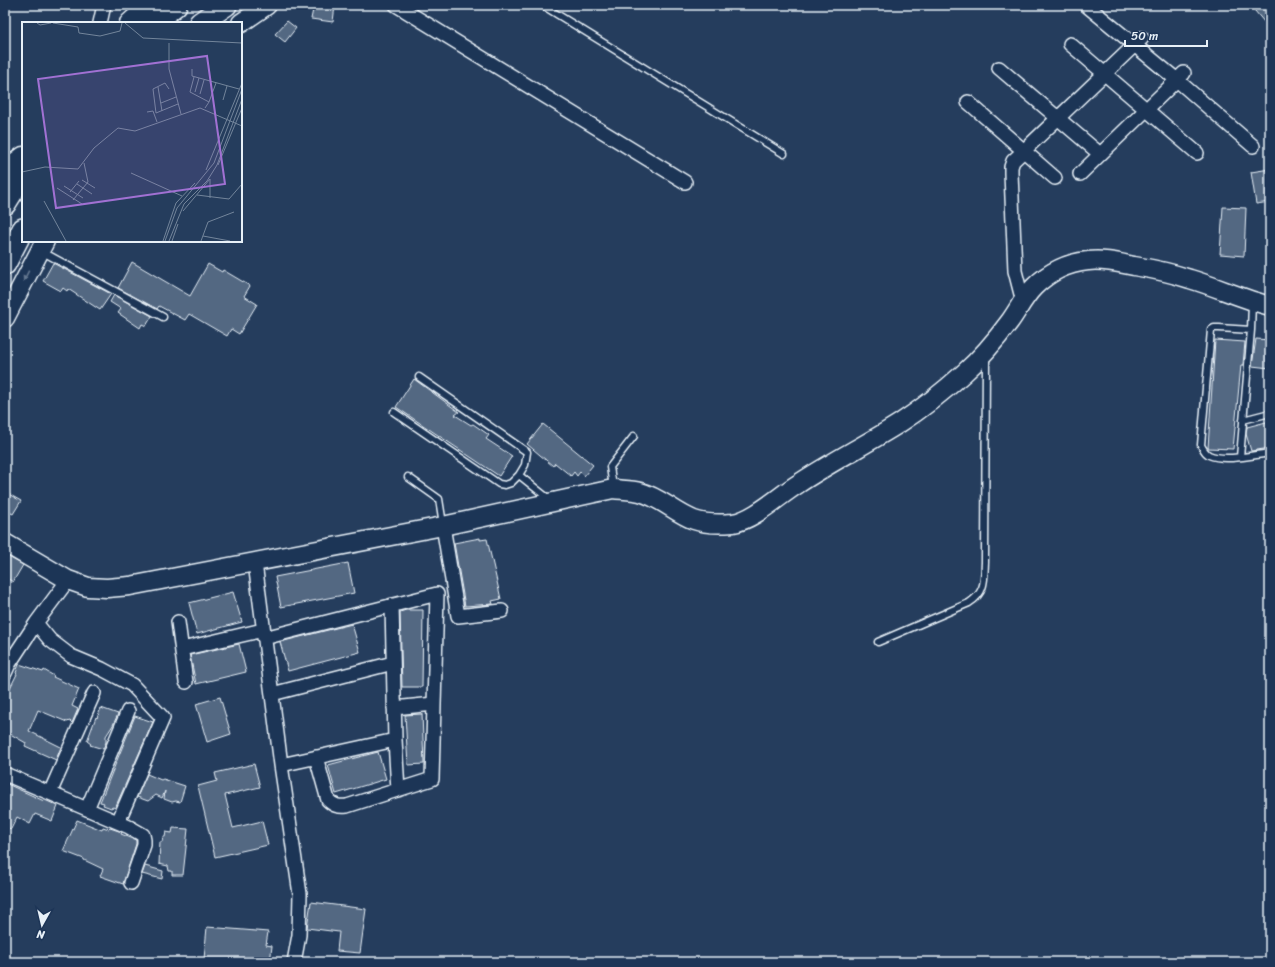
<svg xmlns="http://www.w3.org/2000/svg" width="1275" height="967" font-family="Sriracha,sans-serif">
<style>
.building{fill:#536782;stroke:#e8f1f8}
.lines{fill:none;stroke-linecap:round;stroke-linejoin:round}
.lane-casing{stroke:#e8f1f8;stroke-width:9}
.street-casing{stroke:#e8f1f8;stroke-width:16}
.secondary-casing{stroke:#e8f1f8;stroke-width:21}
.primary-casing{stroke:#e8f1f8;stroke-width:24}
.path{stroke:#e8f1f8;stroke-width:2;stroke-dasharray:1 3;stroke-linecap:butt}
.lane{stroke:#1d3557;stroke-width:6}
.street{stroke:#1d3557;stroke-width:13}
.secondary{stroke:#1d3557;stroke-width:18}
.primary{stroke:#1d3557;stroke-width:21}
.oneway{fill:#64778f}
.inset-road{fill:none;stroke:#73859b;stroke-width:1}
.view{fill:#a171d3;fill-opacity:0.15;stroke:#a171d3;stroke-width:2}
.inset-edge{fill:none;stroke:#e8f1f8;stroke-width:2}
</style>
<rect width="100%" height="100%" fill="#253d5d"/>
<filter id="ink" filterUnits="userSpaceOnUse"><feTurbulence type="fractalNoise" baseFrequency=".025" numOctaves="2"/><feDisplacementMap in="SourceGraphic" scale="8" xChannelSelector="R" yChannelSelector="G"/><feConvolveMatrix kernelMatrix="1 2 1 2 8 2 1 2 1" color-interpolation-filters="sRGB"/></filter>
<g filter="url(#ink)">
<path class="building" d="M314,5H335L333,22L311,19Z
M1250,5H1270V29Z
M287,21L296,28L285,42L275,34Z
M1270,169V202L1256,204L1251,172Z
M1223,207L1246,208L1244,256L1220,254Z
M132,262L190,296L208,264L222,272L223,270L250,286L244,296L257,304L239,334L231,329L227,336L189,314L185,320L159,306L157,309L118,288Z
M53,263L111,294L100,310L68,289L67,291L63,288L61,291L43,281Z
M114,295L152,316L146,326L142,324L140,328L118,313L121,309L110,302Z
M1256,339L1270,340V368L1252,366Z
M1215,340L1245,342L1243,365H1241L1233,449L1208,448Z
M414,379L459,412L455,415L471,425L473,424L489,435L486,439L512,456L499,476L396,407Z
M1270,421V448L1251,451L1246,434L1247,427Z
M543,424L593,465L584,476L580,472L577,476L574,472L571,476L555,463L553,466L527,444Z
M5,492L21,501L13,514L5,510Z
M480,538V540L487,539L501,599L492,601L493,604L465,606L454,543Z
M5,555L23,565L13,582L5,577Z
M348,563L354,593L281,607L275,577Z
M233,592L242,622L197,634L189,603Z
M406,610H423L422,687H402L400,612Z
M352,624L360,652L288,671L280,642Z
M239,644L246,672L196,684L190,655Z
M19,664L43,672L44,670L54,676L53,677L79,689L72,706L78,709L72,723L70,721L67,722L38,710L29,731L61,747L56,760L25,746L26,743L5,731V698L17,674L16,673Z
M220,697L231,734L207,742L196,704Z
M101,708L118,714L113,725L106,736V742L103,749L90,745L91,744L87,741L96,717L97,718Z
M422,714L424,764L408,765L405,715Z
M135,716L153,722L115,808L113,807L111,808L103,805L104,803L100,802Z
M378,752L386,779L336,794L328,765Z
M254,764L260,787L225,795L233,828L262,821L268,845L215,857L198,786L217,781L215,773Z
M147,774L161,780L163,779L185,786L180,802L176,801L172,802L164,799L165,791L162,798L156,795L148,801L137,797Z
M5,783L44,801L45,800L58,806L52,821L35,814L30,824L17,817L11,829L5,827Z
M77,820L102,830L103,827L109,829L110,828L122,832L121,834L136,840V844L123,884L100,876L103,869L84,860V859L63,851Z
M173,828L188,829L183,875H172V871H169L168,866L159,864L160,842H162L163,837H165L166,832L172,833Z
M145,866L163,871L162,879L142,874Z
M311,902L366,909L360,953L337,951L339,932L307,928Z
M207,927L268,932L266,945L272,946L270,962H224V961L204,959Z"/>
<g class="lines">
<defs>
<path id="lane" d="M542,5L784,154
M41,251L163,317
M1251,330L1219,328H1214L1211,330L1201,445C1203,449 1205,453 1209,455C1225,462 1253,455 1270,453
M394,412L499,484L505,485L511,483L519,475L525,465L527,452L419,377
M1243,420L1270,413
M1240,457L1251,330L1252,303
M519,475L549,499
M408,477L439,499L443,524
M613,487L610,467L634,436
M878,642L969,603C986,592 984,580 985,562L986,357"/>
<path id="street" d="M396,5L685,182
M1086,5L1177,80L1253,146
M100,23L104,5
M1070,44L1197,153
M999,68L1100,154
M968,102L1055,178
M1080,174L1184,73
M1023,302L1015,271L1011,173V167L1013,161L1142,38
M443,526L458,616L502,611
M255,563L281,765L300,894L299,935L294,962
M68,580L36,623L50,640L71,656L102,669L132,685L163,718L118,822
M392,605L395,740L398,790
M178,622L186,682
M264,638L437,594L432,779L347,806C339,807 334,806 328,800L316,757
M182,649L263,630
M5,673L9,664L36,623
M272,694L393,663
M394,708L434,704
M281,765L395,740
M5,774L129,827L143,835L144,840V845L131,883
M50,793L94,693
M87,809L128,711"/>
<path id="secondary" d="M129,23L149,5
M241,23L267,5
M5,175L14,163L23,156
M5,318L45,241
M5,543L68,580L88,587L107,588L130,586L443,526L613,489C622,490 632,490 640,492C660,497 675,513 694,520C705,524 721,524 733,523C754,520 780,495 798,484C831,462 867,444 900,423C923,408 944,391 964,373C981,358 996,340 1010,321C1018,310 1024,297 1034,287C1049,272 1068,263 1088,261C1104,259 1119,263 1134,266C1153,269 1172,273 1190,279C1217,287 1243,299 1270,306"/>
<path id="primary" d="M153,23L176,5
M200,23L226,5
M5,204L23,175
M5,264L23,229"/>
</defs>
<use href="#lane" class="lane-casing"/>
<use href="#street" class="street-casing"/>
<use href="#secondary" class="secondary-casing"/>
<use href="#primary" class="primary-casing"/>
<path class="path" d="M497,962V961"/>
<use href="#lane" class="lane"/>
<use href="#street" class="street"/>
<use href="#secondary" class="secondary"/>
<use href="#primary" class="primary"/>
</g>
<defs><path id="oneway-solid" d="M-6-.8H1V-3.2L6.5 0L1 3.2V.8H-6Z"/></defs>
<use class="oneway" href="#oneway-solid" transform="translate(26 276) rotate(117)"/>
</g>
<g transform="translate(22 22)">
<rect width="220" height="220" fill="#253d5d"/>
<path class="inset-road" d="M15,1L18,3L29,1M31,1L56,5L57,11L78,14L98,9L100,1M103,1L121,16L220,21M147,21V47L159,92M170,47V54L217,67M172,55L168,70L187,80L183,86M136,65L140,89M147,67L143,61L131,67L134,91L156,82M173,70L177,56M178,72L182,58M201,78L205,64M187,80L194,61M139,81L154,75M125,90L131,89L135,100M196,143L220,86M184,148L220,61M0,150L23,145L56,147L72,126L96,106L113,109L178,86L220,104M109,151L160,174M60,158L73,166M55,162L70,172M42,164L61,176M35,166L60,182M48,170L57,159M175,173L207,177L220,162M188,176V157M51,178L66,160L62,141M22,179L44,219M161,189L188,157M181,214L208,219M141,219L154,181L173,161M143,219L155,186L192,141L220,67M147,219L162,182L185,159L195,143L220,77M150,219L156,202M179,219L186,200L212,190"/>
<path class="view" d="M185,34L203,162L34,186L16,57Z"/>
<rect width="220" height="220" class="inset-edge"/>
</g>
<rect width="1275" height="967" fill="none" stroke="#1d3557" stroke-width="20"/>
<rect x="10" y="10" width="1255" height="947" fill="none" stroke="#e8f1f8" stroke-width="1.5" filter="url(#ink)"/>
<g transform="translate(42 925) rotate(188)" stroke="#1d3557" stroke-width="3" paint-order="stroke">
<path d="M0-3L7 15L0 10L-7 15Z" fill="#e8f1f8"/>
<text y="-6" font-size="11" font-weight="bold" text-anchor="middle" fill="#e8f1f8">N</text>
</g>
<path d="M1125 40v6h82v-6" fill="none" stroke="#e8f1f8" stroke-width="2"/>
<text x="1131" y="40" font-size="12" fill="#e8f1f8" stroke="#1d3557" stroke-width="3" paint-order="stroke">50 m</text>
</svg>
